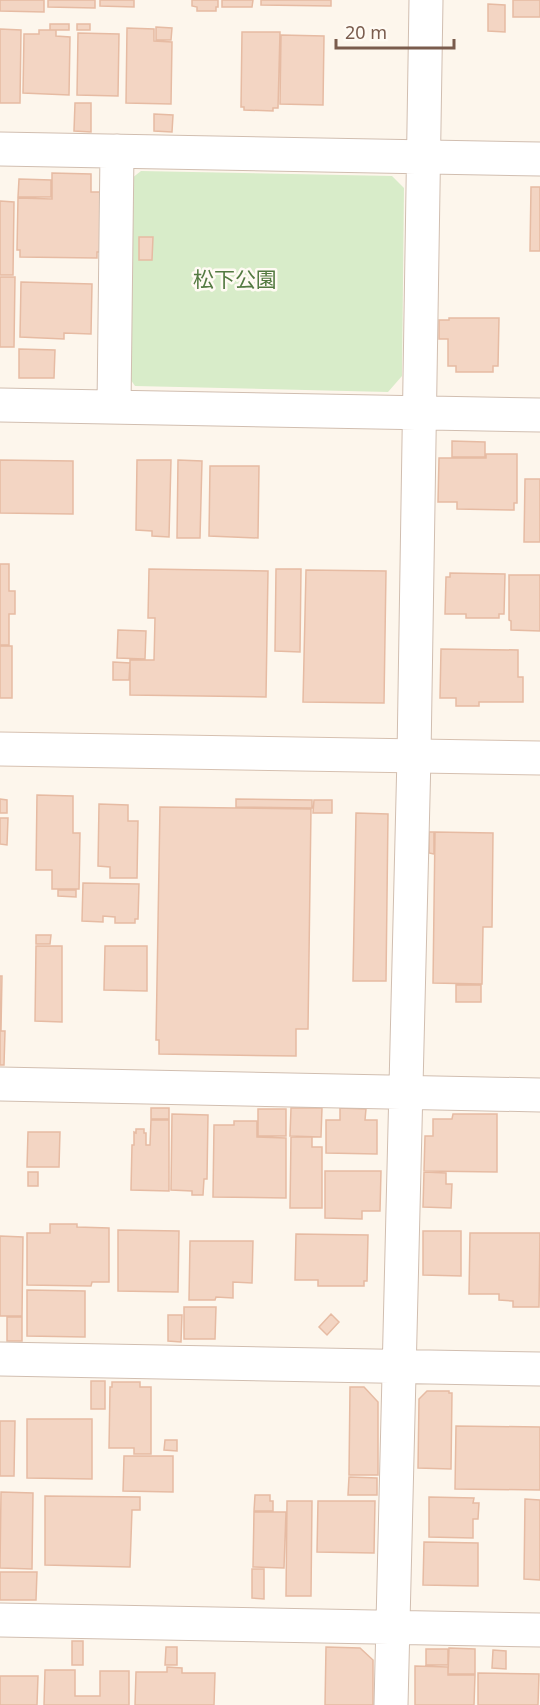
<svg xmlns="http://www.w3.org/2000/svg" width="540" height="1705" font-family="'Noto Sans','Noto Sans JP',sans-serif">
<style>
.green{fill:#d8ecc9}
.building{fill:#f3d5c3;stroke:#e6bba3;stroke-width:1.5}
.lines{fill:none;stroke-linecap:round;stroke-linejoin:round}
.street-casing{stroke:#d1beb0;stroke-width:35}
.secondary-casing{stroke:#d6c0b0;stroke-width:35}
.street{stroke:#fff;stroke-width:33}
.secondary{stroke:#fff;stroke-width:33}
.labels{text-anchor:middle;stroke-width:5;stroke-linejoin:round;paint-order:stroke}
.park-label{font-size:21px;fill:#537a41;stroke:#fffaf3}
</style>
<rect width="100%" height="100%" fill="#fdf6ec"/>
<path class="green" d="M141,171L392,176L404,188L402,376L388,392L135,386L126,373L127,182Z"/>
<path class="building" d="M0,0H44V12L0,11Z
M48,0H95V8L48,7Z
M100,0H134V7L100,6Z
M192,0H218V7H216V11H197V7L192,6Z
M222,0H253L252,7H222Z
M261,0H331V6L261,5Z
M513,0H540V17H513Z
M488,4L505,5V32L488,31Z
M50,24H69V30H50Z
M77,24H90V30H77Z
M156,27L172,28L171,40H156Z
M127,28L154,29V41L172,42L171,104L126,103Z
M0,29L21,30L20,103H0Z
M39,30H56V36L70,37L69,95L23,93L24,34H39Z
M242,32H280L278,108H273V111L244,110V107H241Z
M78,33L119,34L118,96L77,95Z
M281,35L324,36L323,105L280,104Z
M75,103H91V132L74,131Z
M154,114L173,115L172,132L154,131Z
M52,173L91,174V192H101L100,252H97V258L20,257V250H17L18,198L52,199Z
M19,179L51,180V197H18Z
M531,187H540V251H530Z
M0,201L14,202L13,275H0Z
M139,237H153L152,260H139Z
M0,277H15L14,347H0Z
M21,282L92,284L91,334L64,333V339L20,337Z
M449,318H499L498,366H493V372H456V366H448V339H439V320H449Z
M19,349L55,350L54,378H19Z
M452,441L485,442V457H452Z
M486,454H517V503H514V510L457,509V502H438L439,458H486Z
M0,460L73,461V514L0,513Z
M137,460H171L169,537L152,536V531L136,530Z
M178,460L202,461L200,538H177Z
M210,466H259L258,538L209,536Z
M525,479H540V542H524Z
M0,564H9V591H15V614H9V645H0Z
M149,569L268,571L266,697L130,695V660H154L155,618H148Z
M276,569H301L300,652L275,651Z
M306,570L386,571L384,703L303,702Z
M450,573L505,574L504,614H499V618H466V614H445L446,577H450Z
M509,575H540V631L511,630V621L509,620Z
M118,630L146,631L145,659L117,658Z
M0,646H12V698H0Z
M441,649L518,650V677H523V702H479V706H456V698H440Z
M113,662L130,663L129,680H113Z
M37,795L73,796V833H80L79,889H52V870H36Z
M0,799L7,800V813H0Z
M236,799L312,800V808L236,807Z
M314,800H332V813H313Z
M99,804L128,805V821H138L137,878H110V867L98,866Z
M160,807L311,809L308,1029H296V1056L159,1054V1040H156Z
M356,813L388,814L386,981H353Z
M0,818H8L7,845L0,844Z
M429,832H434V854L429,853Z
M435,832L493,833L492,927H483L482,984L433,983Z
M83,883L139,884L138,919H135V923H115V917L103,916V922L82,921Z
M58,890H76V897L58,896Z
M36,935H51L50,944H36Z
M36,946H62V1022L35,1021Z
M105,946H147V991L104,990Z
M0,976H2L1,1030H0Z
M456,985H481V1002H456Z
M0,1031H5L4,1065H0Z
M151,1108H169V1119H151Z
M291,1108H322L321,1137L290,1136Z
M340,1108L366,1109L365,1120H377V1154L326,1153V1120H340Z
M258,1109H286V1136H258Z
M172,1114L208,1115L207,1179H204L203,1195H192V1191L171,1190Z
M453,1114H497V1172L424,1171L425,1136H433V1119H452Z
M151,1120H169V1191L131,1190L132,1145H134V1132L136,1133V1129H144V1133H146V1145H150Z
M234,1121H257V1137L286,1138V1198L213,1197L214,1125H234Z
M28,1132H60L59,1167H27Z
M291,1137H312V1147H322V1208H290Z
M325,1171H381L380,1211H362V1219L325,1218Z
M28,1172H38V1186H28Z
M424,1172L446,1173V1184H452L451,1208L423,1207Z
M50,1224H77V1227L109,1228V1282H92L91,1286L27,1285V1233H50Z
M118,1230L179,1231L178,1292L118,1291Z
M423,1231H461V1276L423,1275Z
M470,1233H540L539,1307H513V1301L499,1300V1294H469Z
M296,1234L368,1235L367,1281H364V1286H318V1280H295Z
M0,1236L23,1237L22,1316H0Z
M190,1241H253L252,1283L233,1282V1298L216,1297L215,1300H189Z
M27,1290L85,1291V1337L27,1336Z
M184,1307H216L215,1339H184Z
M331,1314L339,1322L327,1335L319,1327Z
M168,1315H182L181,1342L168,1341Z
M7,1317H22V1341H7Z
M91,1381H105V1409H91Z
M112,1382H140V1387H151V1454H134V1448H109L110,1387H112Z
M350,1387H364L378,1402V1475H349Z
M427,1391H449V1393H452L451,1469L418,1468L419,1399Z
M27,1419H92V1479L27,1478Z
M0,1421H15L14,1476H0Z
M456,1426L540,1427V1490L455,1489Z
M165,1440H177V1451L164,1450Z
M124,1456H173V1492L123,1491Z
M349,1477L377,1478V1495H348Z
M1,1492L33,1493L32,1569L0,1568Z
M255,1495H270V1501H273V1511H254Z
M45,1496L140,1497V1510H132L130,1567L45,1565Z
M429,1497L474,1498L473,1503H479L478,1519H473V1538L429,1537Z
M525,1499L540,1500V1580L524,1579Z
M287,1501H312L311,1596H286Z
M318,1501H375L374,1553L317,1552Z
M254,1512H286L284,1568L253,1567Z
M424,1542L478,1543V1586L423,1585Z
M252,1569H264V1599L252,1598Z
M0,1572H37L36,1600H0Z
M72,1641H83V1665H72Z
M166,1647H177V1665H165Z
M326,1647L360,1648L373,1660V1705H325Z
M449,1648L475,1649V1674H448Z
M426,1649H448V1665H426Z
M493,1650L506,1651V1669L492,1668Z
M415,1666L448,1667V1675H475L474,1705H415Z
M167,1667L182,1668V1673H215L214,1705H135L136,1672H167Z
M45,1670H75V1696H100V1671H129V1705H44Z
M478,1673L539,1674L538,1705H478Z
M0,1676H38L37,1705H0Z"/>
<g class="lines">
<defs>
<path id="street" d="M0,149L540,159
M0,405L540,415
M114,407L117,151
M0,1084L540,1095
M0,1359L540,1369
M0,1620L540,1630
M391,1705L414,756L426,0"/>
<path id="secondary" d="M0,749L540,758"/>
</defs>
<use href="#street" class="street-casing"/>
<use href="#secondary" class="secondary-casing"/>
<use href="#street" class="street"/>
<use href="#secondary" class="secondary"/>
</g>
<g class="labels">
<g class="park-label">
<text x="235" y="287">松下公園</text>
</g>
</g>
<path d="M336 39v9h118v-9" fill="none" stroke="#7a5c4d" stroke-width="3"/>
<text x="345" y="39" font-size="18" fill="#7a5c4d" stroke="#fffaf3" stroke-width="4.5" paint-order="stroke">20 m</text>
</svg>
